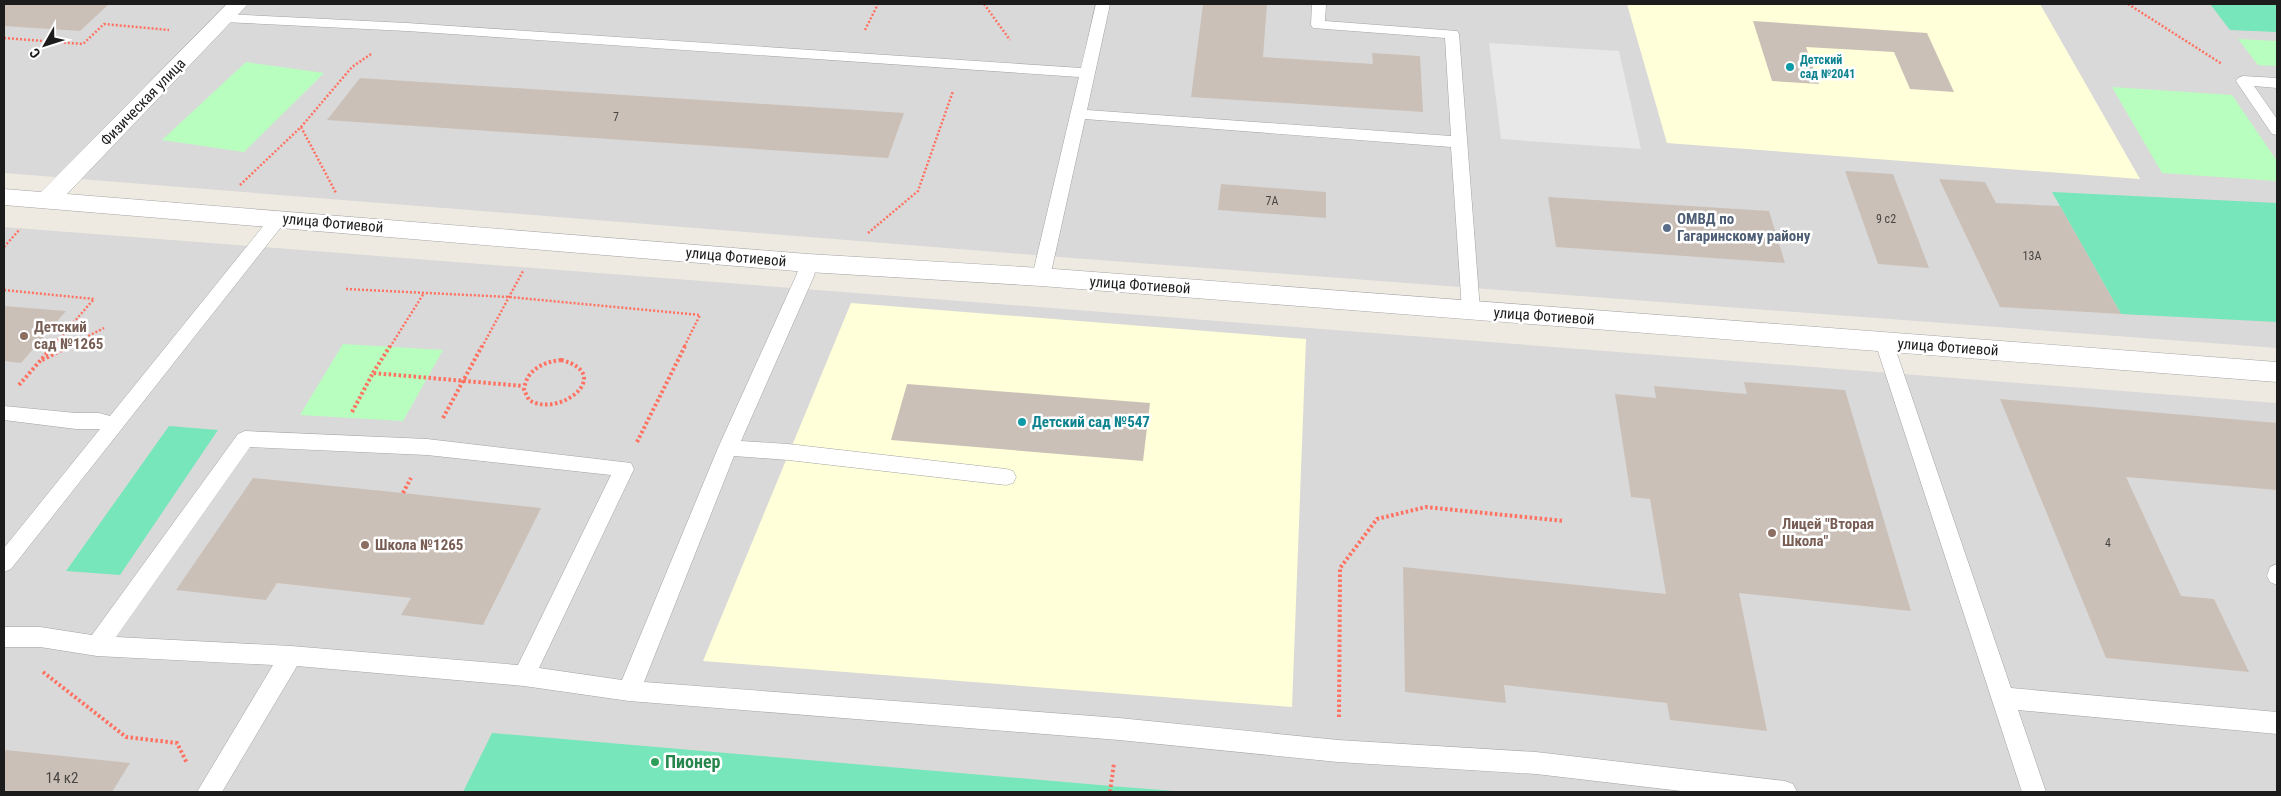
<svg xmlns="http://www.w3.org/2000/svg" width="2281" height="796" font-family="'Roboto Condensed',sans-serif">
<style>
.residential{fill:#dad9d9}
.education{fill:#ffffd9}
.park{fill:#b8febe}
.pitch{fill:#77e6bb}
.parking{fill:#e8e8e8}
.building{fill:#cbc0b7}
.lines{fill:none;stroke-linecap:round;stroke-linejoin:round}
.service-casing{stroke:#a3a3a3;stroke-width:1}
.minor-casing{stroke:#a3a3a3;stroke-width:1}
.path-far1{stroke:#ff7261;stroke-width:2.5;stroke-dasharray:2 2;stroke-linecap:butt}
.path{stroke:#ff7261;stroke-width:4;stroke-dasharray:2.5 2.5;stroke-linecap:butt}
.service{fill:#fff;fill-rule:evenodd}
.minor{fill:#fff;fill-rule:evenodd}
.culture-dot{fill:#0f9aa8;stroke:#fff;stroke-width:2}
.service-dot{fill:#5c6f8a;stroke:#fff;stroke-width:2}
.education-dot{fill:#8d6e63;stroke:#fff;stroke-width:2}
.leisure-dot{fill:#2e9e5b;stroke:#fff;stroke-width:2}
.labels{text-anchor:middle;stroke-width:5;stroke-linejoin:round;paint-order:stroke}
.far-culture-label{font-size:12px;font-weight:bold;fill:#0d838f;stroke:#fff;text-anchor:start}
.number-label{font-size:12px;fill:#484543}
.street-label{font-size:15px;fill:#1c1c1c;stroke:#fff}
.service-label{font-size:15px;font-weight:bold;fill:#4e5e75;stroke:#fff;text-anchor:start}
.education-label{font-size:15px;font-weight:bold;fill:#785e54;stroke:#fff;text-anchor:start}
.culture-label{font-size:15px;font-weight:bold;fill:#0d838f;stroke:#fff;text-anchor:start}
.near-number-label{font-size:15px;fill:#484543}
.near-leisure-label{font-size:18px;font-weight:bold;fill:#27864d;stroke:#fff;text-anchor:start}
</style>
<rect width="100%" height="100%" fill="#efeae1"/>
<path class="residential" d="M4,4H2277V348L1072,258L4,173Z
M4,227L2277,403V792H4Z"/>
<path class="education" d="M1627,4H2040L2140,179L1667,143Z
M851,303L1306,339L1292,707L703,661Z"/>
<path class="park" d="M2238,39L2277,41V66L2258,65Z
M246,62L324,73L244,152L162,140Z
M2112,87L2232,95L2277,161V181L2162,173Z
M343,344L443,350L403,421L300,415Z"/>
<path class="pitch" d="M2210,4H2277V32L2230,30Z
M2052,192L2277,203V322L2121,314Z
M169,426L218,430L120,575L66,571Z
M492,733L1111,786L1187,792H463Z"/>
<path class="parking" d="M1489,43L1619,51L1641,149L1501,139Z"/>
<path class="building" d="M4,4H109L80,31L4,26Z
M1203,4H1267L1263,57L1373,64L1372,53L1420,56L1423,112L1191,97Z
M1753,21L1927,33L1954,92L1910,89L1894,52L1806,47L1819,84L1772,81Z
M360,78L904,113L888,158L327,120Z
M1845,171L1893,174L1929,268L1878,264Z
M1939,179L1985,182L1996,203L2060,206L2121,314L2000,307Z
M1221,184L1326,192V218L1218,210Z
M1548,197L1769,211L1785,263L1556,247Z
M4,306L66,311L21,363L4,361Z
M1744,382L1845,390L1911,611L1739,593L1767,731L1670,720L1667,703L1504,685L1506,703L1405,692L1403,567L1666,594L1650,499L1631,497L1615,394L1656,398L1654,386L1747,394Z
M907,384L1150,403L1143,461L891,440Z
M2000,399L2277,423V490L2126,477L2181,596L2214,599L2249,672L2106,658Z
M253,478L403,493L541,508L483,625L401,615L411,598L277,583L266,600L176,590Z
M6,750L130,763L112,792H4V753Z"/>
<g class="lines">
<defs>
<path id="service" d="M1096,4H1110L1087,110L1451,136L1445,38L1313,28L1311,25L1312,4H1326L1325,21L1457,31L1459,34L1480,310L1477,315L1471,316L1465,315L1462,310L1451,147L1085,119L1050,277L1047,281L1041,283L1035,281L1032,277L1079,77L407,31L224,22L217,18L224,14L407,23L1081,68Z
M2243,76L2277,78V88L2254,86L2277,119V135L2272,134L2236,81L2238,78Z
M279,212L285,214L287,218L285,222L11,569L4,572V548L100,429H76L4,420V406L76,413H99L110,416L273,214Z
M808,257L814,259L817,263L814,276L741,441L788,444L1006,469L1013,471L1016,477L1013,483L1006,485L788,460L734,456L644,682L1119,718L1338,740L1536,752L1785,781L1793,784L1797,792H1690L1536,774L1338,762L1119,740L629,701L524,686L297,666L222,792H197L273,665L97,656L40,647H4V627H40L92,635L238,434L245,431L427,439L631,463L634,469L539,668L622,680L718,448L796,276L802,259ZM250,447L427,455L611,475L518,665L291,646L116,637Z
M1884,335L1890,337L1893,342L2011,688L2277,712V734L2018,710L2046,792H2022L1875,342L1878,337Z
M2277,564V585L2270,582L2267,576L2270,567Z"/>
<path id="minor" d="M227,4H248L67,194L808,254L1041,268L2277,362V382L1041,286L808,272L4,205V189L41,192Z"/>
</defs>
<use href="#service" class="service-casing"/>
<use href="#minor" class="minor-casing"/>
<path class="path-far1" d="M984,4L1010,40
M2128,4L2222,64
M865,30L878,4
M4,38L83,44L104,24L169,30
M301,127L336,193
M240,185L301,127L352,67L371,54
M868,233L918,191L953,91
M4,247L20,229
M346,289L509,297L700,315L684,347
M4,290L94,299L52,347
M67,347L104,328
M390,347L424,293
M482,347L523,271"/>
<path class="path" d="M42,360L70,346
M561,360C616,374 559,419 529,400L524,390C526,370 543,362 561,360Z
M373,373L390,346
M19,385L53,346
M352,412L373,373L523,386
M443,418L482,346
M637,442L685,346
M403,493L411,478
M43,672L126,737L177,743L187,763
M1339,717L1340,568L1377,519L1426,507L1564,521
M1110,792L1114,763"/>
<use href="#service" class="service"/>
<use href="#minor" class="minor"/>
</g>
<g class="culture-dot">
<circle cx="1790" cy="67" r="5"/>
<circle cx="1022" cy="422" r="5"/>
</g>
<circle class="service-dot" cx="1667" cy="228" r="5"/>
<g class="education-dot">
<circle cx="24" cy="336" r="5"/>
<circle cx="1772" cy="533" r="5"/>
<circle cx="365" cy="545" r="5"/>
</g>
<circle class="leisure-dot" cx="655" cy="762" r="5"/>
<g class="labels">
<g class="far-culture-label">
<text x="1800" y="64">Детский<tspan x="1800" dy="14">сад №2041</tspan></text>
</g>
<g class="number-label">
<text x="616" y="121">7</text>
<text x="1272" y="205">7А</text>
<text x="1886" y="223">9 с2</text>
<text x="2032" y="260">13А</text>
<text x="2108" y="547">4</text>
</g>
<g class="street-label">
<text transform="translate(143 102) rotate(-46)" y="5">Физическая улица</text>
<text transform="translate(333 223) rotate(5)" y="5">улица Фотиевой</text>
<text transform="translate(736 257) rotate(5)" y="5">улица Фотиевой</text>
<text transform="translate(1140 285) rotate(4)" y="5">улица Фотиевой</text>
<text transform="translate(1544 316) rotate(4)" y="5">улица Фотиевой</text>
<text transform="translate(1948 347) rotate(4)" y="5">улица Фотиевой</text>
</g>
<g class="service-label">
<text x="1677" y="224">ОМВД по<tspan x="1677" dy="17">Гагаринскому району</tspan></text>
</g>
<g class="education-label">
<text x="34" y="332">Детский<tspan x="34" dy="17">сад №1265</tspan></text>
<text x="1782" y="529">Лицей "Вторая<tspan x="1782" dy="17">Школа"</tspan></text>
<text x="375" y="550">Школа №1265</text>
</g>
<g class="culture-label">
<text x="1032" y="427">Детский сад №547</text>
</g>
<g class="near-number-label">
<text x="62" y="783">14 к2</text>
</g>
<g class="near-leisure-label">
<text x="665" y="768">Пионер</text>
</g>
</g>
<rect width="2281" height="796" fill="none" stroke="#1c1c1c" stroke-width="10"/>
<g transform="translate(45 45) rotate(231)" stroke="#ffffff" stroke-width="4" paint-order="stroke">
<path d="M0-4L9 19L0 12L-9 19Z" fill="#1c1c1c"/>
<text y="-8" font-size="14" font-weight="bold" text-anchor="middle" fill="#1c1c1c">С</text>
</g>
</svg>
